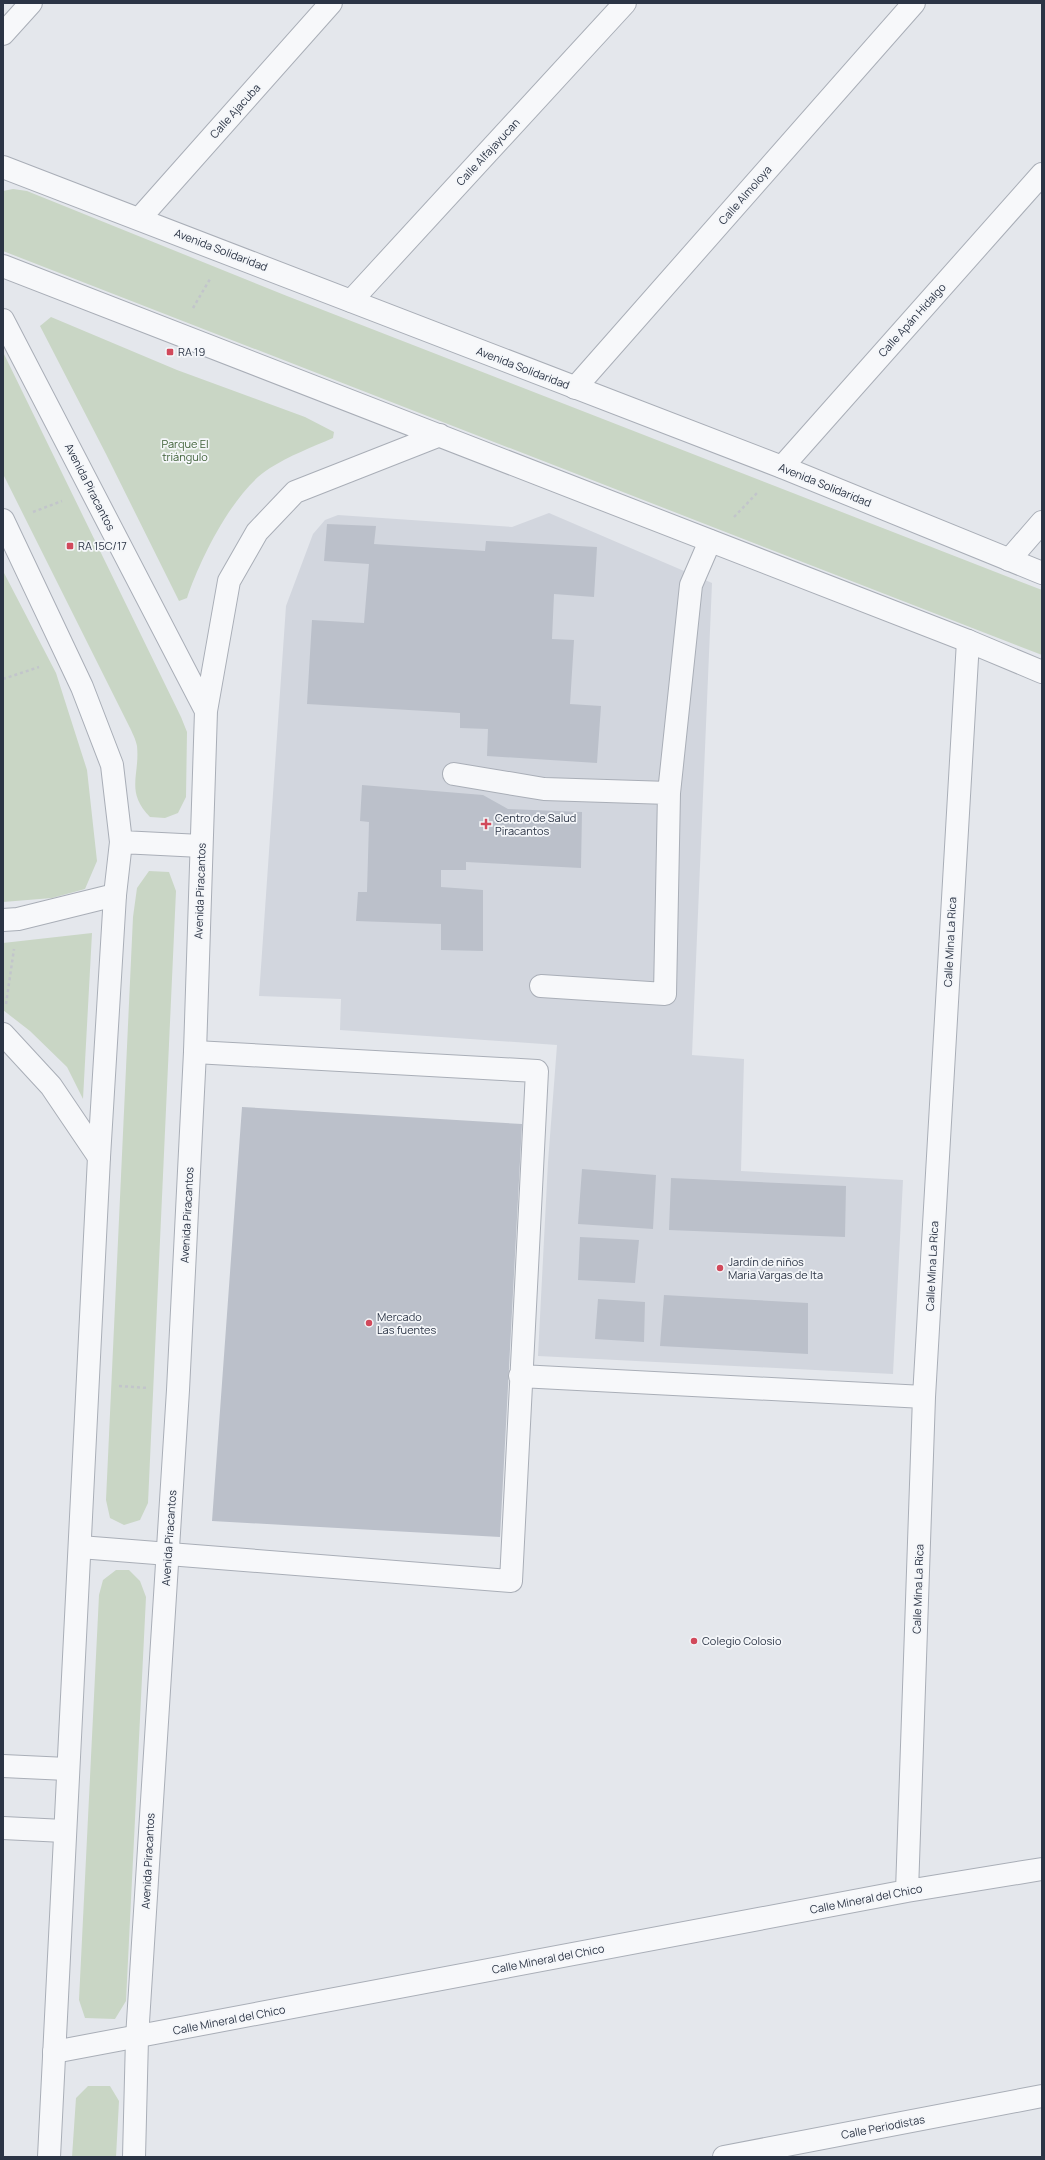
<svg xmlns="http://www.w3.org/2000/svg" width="1045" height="2160" font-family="Manrope,sans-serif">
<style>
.built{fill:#d2d6de}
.green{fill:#c9d6c5}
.building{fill:#bbc0ca}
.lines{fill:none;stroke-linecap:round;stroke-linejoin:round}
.minor-casing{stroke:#a9aeb7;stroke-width:24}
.tertiary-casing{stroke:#a9aeb7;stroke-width:24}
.path{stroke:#c2c5cb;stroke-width:2.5;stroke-dasharray:3 3;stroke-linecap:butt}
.minor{stroke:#f7f8fa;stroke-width:22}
.tertiary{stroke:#f7f8fa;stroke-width:22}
.poi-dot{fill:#d1495b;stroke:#f4f6f9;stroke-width:1.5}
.labels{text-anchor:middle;stroke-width:3.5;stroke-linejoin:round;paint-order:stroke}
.street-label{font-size:11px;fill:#2b3445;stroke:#f4f6f9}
.poi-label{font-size:11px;fill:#2b3445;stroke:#f4f6f9;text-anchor:start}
.park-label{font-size:11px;fill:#3f6138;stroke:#f4f6f9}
</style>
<rect width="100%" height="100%" fill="#e4e7ec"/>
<path class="built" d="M549,513L712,583L692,1055L744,1059L741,1171L903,1180L893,1374L538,1356L548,1162L557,1045L340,1030L341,999L259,996L286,606L313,534L325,520L338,515L512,527Z"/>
<path class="green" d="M13,189L27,191L287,296L1042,590V655L3,251V191Z
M51,317L177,370L305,417L334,432L333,438C312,447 289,456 270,468C234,490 200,559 187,598L179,601L106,454L40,326Z
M3,352L181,717L187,732L186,797L178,813L165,818L150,817C125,791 140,776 137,746C136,740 132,732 129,726L3,474Z
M3,571L56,673L87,770L97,861L85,889L52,898L3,902Z
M149,871L169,872L176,891L148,1503L140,1520L124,1525L110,1518L106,1500L133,917L137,888Z
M92,933L83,1099L67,1067L30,1031L3,1010V943Z
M116,1570H129L140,1581L146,1597L126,2001L115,2019L85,2018L79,2000L99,1595L103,1580Z
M88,2086H110L119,2101L116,2157H72L76,2098Z"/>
<path class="building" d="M327,524L376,526L374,544L485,551L486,541L597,547L594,597L554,594L552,639L574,640L570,704L601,706L597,763L487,756L488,729L460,728V713L307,704L312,620L364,623L369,564L324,561Z
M362,785L483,795L508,809L582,812L581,868L466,862V870H441V887L483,890V951L441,950V924L356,921L358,892H367L369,822L360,821Z
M242,1107L522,1124L500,1537L212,1521Z
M582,1169L656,1175L653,1229L578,1224Z
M671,1178L846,1186L845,1237L669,1230Z
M580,1237L639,1240L635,1283L578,1280Z
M664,1295L808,1303V1354L660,1346Z
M598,1299L645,1302L644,1342L595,1339Z"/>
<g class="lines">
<defs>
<path id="minor" d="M3,34L31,3
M140,218L331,3
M351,301L625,3
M575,388L914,3
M782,467L1042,174
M1009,560L1042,522
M454,774L544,789L669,793
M3,920L18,919L115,895
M541,986L665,994L669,793L691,585L710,541
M3,1034L51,1086L99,1157
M520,1376L924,1397
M80,1547L511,1581L537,1071L195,1052
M3,1766L67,1769
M3,1828L64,1831
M907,1891L924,1397L968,641
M54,2052L907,1891L1042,1869
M724,2157L1042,2096"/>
<path id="tertiary" d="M3,167L782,467L1042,573
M3,266L968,641L1042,672
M3,320L206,711L195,1052L178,1390L137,2038L134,2157
M3,520L82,687L112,765L121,842L115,895L99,1157L49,2157
M206,711L229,581L257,532L295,492L440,435
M121,842L201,846"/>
</defs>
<use href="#minor" class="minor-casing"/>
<use href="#tertiary" class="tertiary-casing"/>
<path class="path" d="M193,308L210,279
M33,512L62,501
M734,517L758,492
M3,679L39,667
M6,1004L14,949
M119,1386L148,1388"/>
<use href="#minor" class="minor"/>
<use href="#tertiary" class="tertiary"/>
</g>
<g class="poi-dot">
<rect x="166" y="348" width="8" height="8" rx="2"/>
<rect x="66" y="542" width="8" height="8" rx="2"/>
<path d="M484 818h4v4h4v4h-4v4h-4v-4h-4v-4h4z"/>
<circle cx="720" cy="1268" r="4"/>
<circle cx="369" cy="1323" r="4"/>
<circle cx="694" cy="1641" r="4"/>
</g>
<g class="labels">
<g class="street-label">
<text transform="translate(235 111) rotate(-48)" y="4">Calle Ajacuba</text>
<text transform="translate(488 152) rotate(-47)" y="4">Calle Alfajayucan</text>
<text transform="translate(745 195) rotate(-49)" y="4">Calle Almoloya</text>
<text transform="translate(221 250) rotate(21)" y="4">Avenida Solidaridad</text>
<text transform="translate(912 320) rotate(-48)" y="4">Calle Apán Hidalgo</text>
<text transform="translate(523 368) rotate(21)" y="4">Avenida Solidaridad</text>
<text transform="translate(825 485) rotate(22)" y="4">Avenida Solidaridad</text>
<text transform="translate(90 487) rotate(63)" y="4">Avenida Piracantos</text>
<text transform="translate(200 891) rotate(-88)" y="4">Avenida Piracantos</text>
<text transform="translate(950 942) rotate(-87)" y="4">Calle Mina La Rica</text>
<text transform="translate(187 1215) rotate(-87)" y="4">Avenida Piracantos</text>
<text transform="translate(932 1266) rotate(-87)" y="4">Calle Mina La Rica</text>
<text transform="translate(169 1538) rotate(-86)" y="4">Avenida Piracantos</text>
<text transform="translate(918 1589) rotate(-88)" y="4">Calle Mina La Rica</text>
<text transform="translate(148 1861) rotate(-87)" y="4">Avenida Piracantos</text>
<text transform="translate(866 1899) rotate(-11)" y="4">Calle Mineral del Chico</text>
<text transform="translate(548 1959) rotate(-11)" y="4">Calle Mineral del Chico</text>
<text transform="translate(229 2020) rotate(-11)" y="4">Calle Mineral del Chico</text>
<text transform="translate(883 2127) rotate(-11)" y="4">Calle Periodistas</text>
</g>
<g class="poi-label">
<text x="178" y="356">RA 19</text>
<text x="78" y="550">RA 15C/17</text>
<text x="495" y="822">Centro de Salud<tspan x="495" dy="13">Piracantos</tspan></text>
<text x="728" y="1266">Jardín de niños<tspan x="728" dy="13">Maria Vargas de Ita</tspan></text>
<text x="377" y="1321">Mercado<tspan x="377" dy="13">Las fuentes</tspan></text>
<text x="702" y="1645">Colegio Colosio</text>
</g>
<g class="park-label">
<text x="185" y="448">Parque El<tspan x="185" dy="13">triángulo</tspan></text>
</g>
</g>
<rect width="1045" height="2160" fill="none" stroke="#2b3445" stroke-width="8"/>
</svg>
